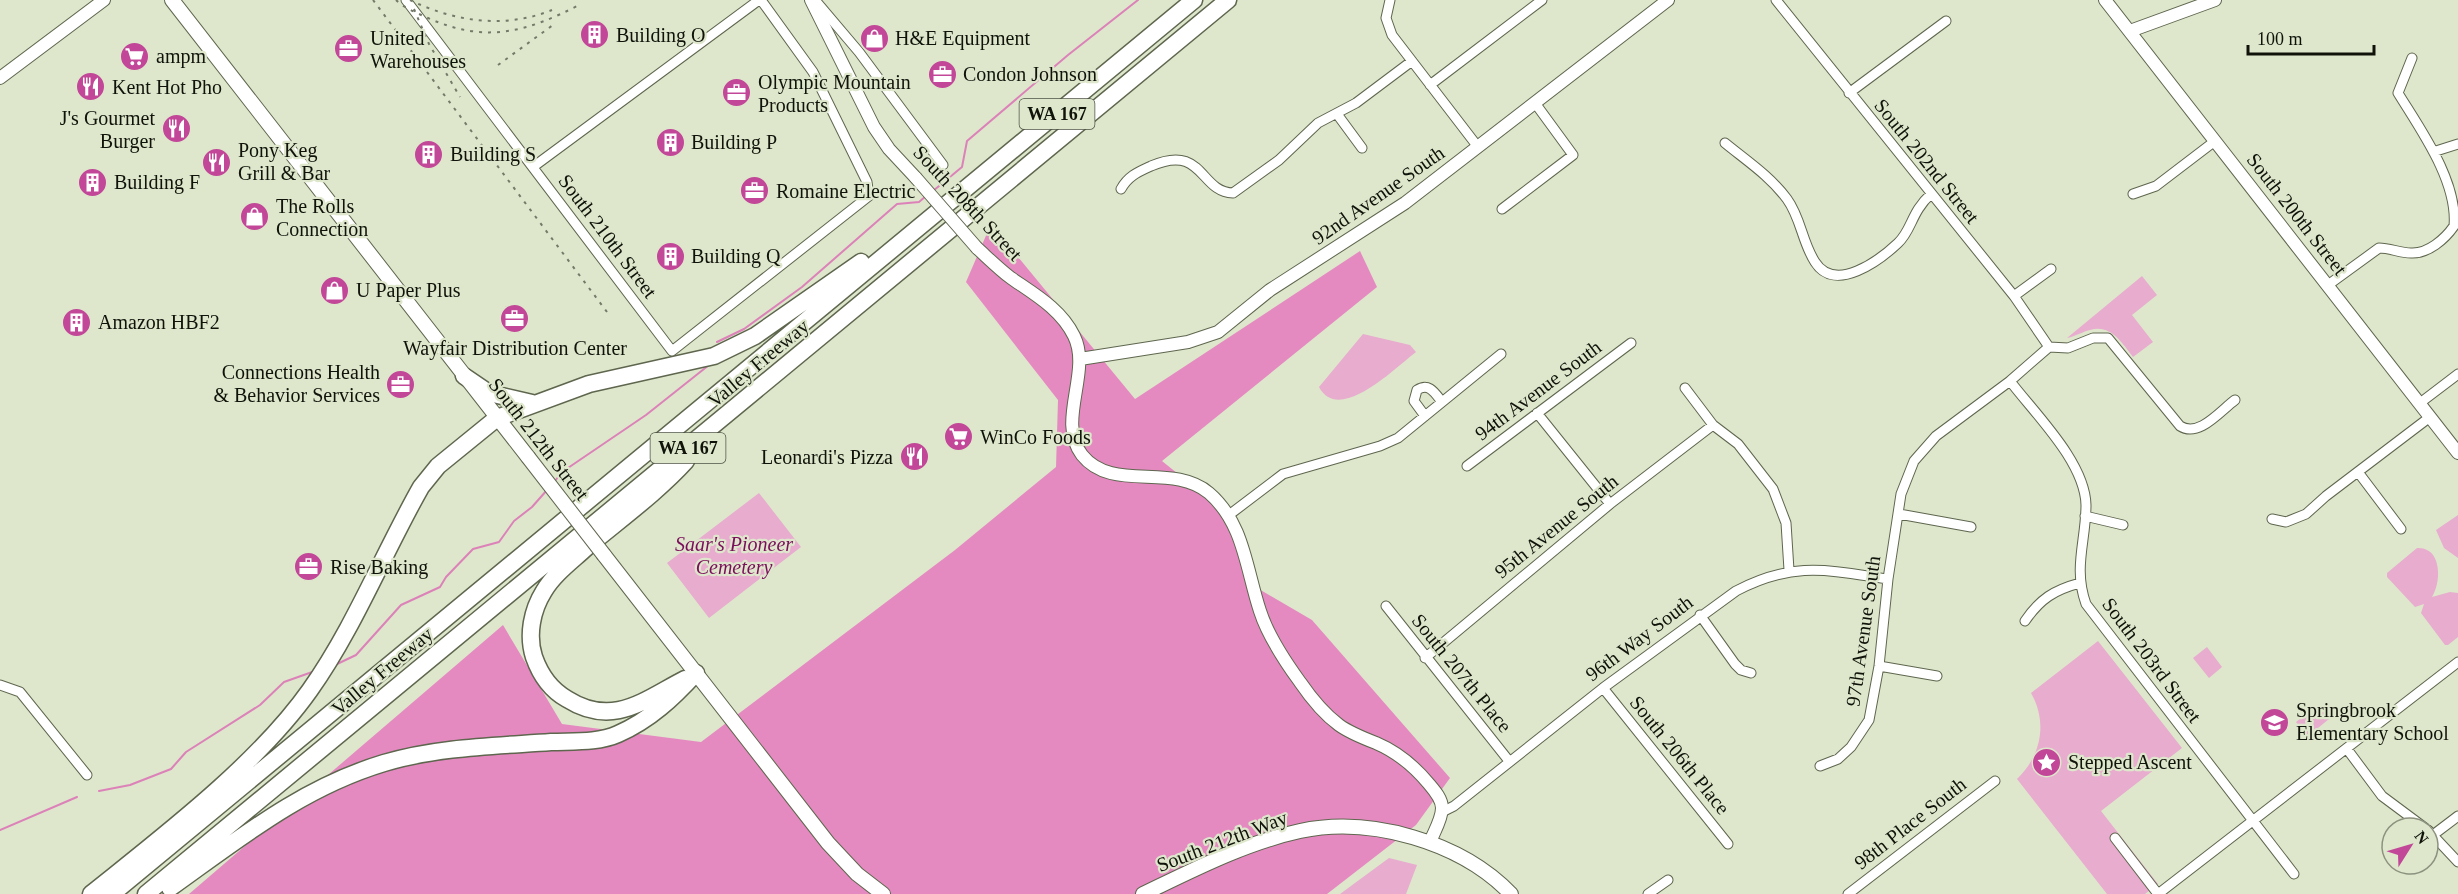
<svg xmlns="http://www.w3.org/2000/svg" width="2458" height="894" font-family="Georgia,serif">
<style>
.green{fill:#e7acce}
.forest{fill:#e58ac1}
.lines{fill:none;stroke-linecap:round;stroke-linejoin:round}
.stream{stroke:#dc82b9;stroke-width:2}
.street-casing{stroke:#5e664e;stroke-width:11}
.secondary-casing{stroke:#5e664e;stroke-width:14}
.primary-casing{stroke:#5e664e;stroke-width:16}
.highway-casing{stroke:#5e664e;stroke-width:19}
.street{stroke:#fff;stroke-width:9}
.secondary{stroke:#fff;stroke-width:12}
.primary{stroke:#fff;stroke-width:14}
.highway{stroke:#fff;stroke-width:16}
.rail{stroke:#747a69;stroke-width:2;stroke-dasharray:3 6;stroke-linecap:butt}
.secondary-bridge-casing{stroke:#5e664e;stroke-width:14;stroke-linecap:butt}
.primary-bridge-casing{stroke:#5e664e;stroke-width:16;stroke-linecap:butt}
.secondary-bridge{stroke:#fff;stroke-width:12}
.primary-bridge{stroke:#fff;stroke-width:14}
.labels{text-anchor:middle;stroke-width:4.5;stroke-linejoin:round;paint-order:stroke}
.shield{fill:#dee7cc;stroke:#4e5344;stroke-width:1.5}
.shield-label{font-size:18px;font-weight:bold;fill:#10130a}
.poi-label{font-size:20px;fill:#10130a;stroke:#dee7cc;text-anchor:start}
.street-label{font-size:20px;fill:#10130a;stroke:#dee7cc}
.park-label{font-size:20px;font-style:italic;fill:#7b0d5b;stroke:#dee7cc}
</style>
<rect width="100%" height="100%" fill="#dee7cc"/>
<path class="green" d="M2142,276L2157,295L2132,315L2153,342L2133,357C2122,343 2111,324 2090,330C2082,332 2076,336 2067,338Z
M1363,334L1410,345L1416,352C1396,367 1339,425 1319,387Z
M759,493L801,547L709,618L667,563Z
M2458,515V558L2444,548L2436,530Z
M2417,548C2443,547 2441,583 2432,597L2450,592L2458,593V637L2448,645H2445L2421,613L2424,604L2415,607L2387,577V573Z
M2098,641L2182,748L2101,811L2158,884L2145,894H2107L2017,779C2041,756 2048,723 2031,693Z
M2207,647L2222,667L2209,678L2193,658Z
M2318,705L2329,719L2307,737L2296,722Z
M1389,858L1417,865L1406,894H1340Z"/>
<path class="forest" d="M991,224L1135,399L1360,251L1377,287L1162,461L1229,515L1252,585L1312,620L1450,778L1416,825L1327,894H189L503,625L562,724L701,742L955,550L1056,467L1058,400L966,282Z"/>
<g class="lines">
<path class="stream" d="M933,191L962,167L967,141L1068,55L1138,0
M717,342L744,329L802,287L897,204L919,202L926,196
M555,481L562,472L646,415L709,365
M335,665L356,655L401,605L440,587L446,577L473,549L499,542L514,521L532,507L547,490
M99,791L130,785L171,769L186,752L260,705L284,682L315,671
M0,830L77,797"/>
<defs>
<path id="street" d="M406,0L672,351L869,196L867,182L813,72L761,0
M815,0L859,52L943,165
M1390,0L1386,18L1392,35L1478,147
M1776,0L2014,296L2049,347
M1430,85L1542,0
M1849,93L1946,21
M1337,114L1362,148
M1725,143C1747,161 1770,176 1787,199C1801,218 1802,242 1815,262C1835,294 1880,260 1898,243C1912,230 1911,212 1931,194
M2436,151L2458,144
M533,167L759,0
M1121,189C1128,176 1138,172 1151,166C1204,143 1199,192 1233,193L1279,160L1318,123L1356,103L1412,61
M2133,194L2156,186L2215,141
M1502,209L1573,155L1535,103
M2328,285L2379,248C2390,248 2400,253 2411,253C2428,254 2445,239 2454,226C2458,181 2420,129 2398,93L2412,58
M2014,296L2051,269
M2049,347L2068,348L2093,338H2108L2180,426C2199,438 2220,411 2235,400
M2010,381C2035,414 2085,462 2086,505C2086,541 2073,568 2086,604L2294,874
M1685,388L1713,425L1738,444L1773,489L1786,523L1789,570
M2420,403L2458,374
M1537,413L1610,504
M1425,416L1414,401L1417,390C1429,382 1435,393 1442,402
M1467,466L1631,343
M2358,472L2401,529
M1899,514L1971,527
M1229,515L1283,474L1380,446L1398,438L1501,354
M2085,516L2123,525
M2272,519L2286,522L2306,514L2326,496L2430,417
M1386,606L1509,761
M1700,615L1735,664L1741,670L1751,673
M2025,621C2040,599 2054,590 2080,583
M1425,658L1610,504L1713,425
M1879,666L1937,676
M0,685L20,692L87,775
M1603,688L1728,844
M2347,749L2382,796L2425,828
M1820,766L1838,759L1851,747L1869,720L1879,666L1888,579L1901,494L1914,461L1936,436L2010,381L2049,347
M1442,812L1454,806L1603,688L1736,591C1793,561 1827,570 1888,579
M2428,830L2458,862
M2433,835L2458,816
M2115,838L2158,894L2458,662
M1648,894L1668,880
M1848,894L1995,781"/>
<path id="secondary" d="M811,0L874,127L889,149L916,178
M2105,0L2458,453
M2130,31L2215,0
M0,78L104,0
M977,248C988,258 999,269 1011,278C1034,294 1061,309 1074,336C1092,372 1056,421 1082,455C1112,493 1172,462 1209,493C1244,523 1246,569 1260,611C1268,636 1284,660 1300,682C1311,698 1324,714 1339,725C1350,733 1363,738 1376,743C1397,752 1415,767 1429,784C1435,791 1442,799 1442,808C1442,819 1434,832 1430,842
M1080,359L1188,342L1218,332L1270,290L1405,203L1668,0"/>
<path id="primary" d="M172,0L528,457
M604,555L828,843L857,874L883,894
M1143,894C1193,870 1245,843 1300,831C1371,816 1461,842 1511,894"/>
<path id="highway" d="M464,376L489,393L532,403
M685,679C644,700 613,728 567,699C551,690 540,674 534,657C527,635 532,610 544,591C554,574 572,561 586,548C618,521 658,492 686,461
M170,888C239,839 301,788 384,763C437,747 496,746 551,742C573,741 598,743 618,734C650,720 673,698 696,673
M91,894C162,837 257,765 310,690C354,628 383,554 421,487L438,466L497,418L589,384L714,356L755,336L861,262
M112,894L1194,0
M146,894L1228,0"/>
</defs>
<use href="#street" class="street-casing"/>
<use href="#secondary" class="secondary-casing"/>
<use href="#primary" class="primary-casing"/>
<use href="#highway" class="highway-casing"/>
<use href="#street" class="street"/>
<use href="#secondary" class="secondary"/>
<use href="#primary" class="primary"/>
<use href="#highway" class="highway"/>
<path class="rail" d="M373,0L610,316
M396,0C404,8 417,13 428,18C486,44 527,32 581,4
M410,0C455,22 505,29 552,10
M414,9L429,44L460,97
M498,65L553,25"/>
<defs>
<path id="secondary-bridge" d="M916,178L977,248"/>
<path id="primary-bridge" d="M528,457L604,555"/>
</defs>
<use href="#secondary-bridge" class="secondary-bridge-casing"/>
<use href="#primary-bridge" class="primary-bridge-casing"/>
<use href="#secondary-bridge" class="secondary-bridge"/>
<use href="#primary-bridge" class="primary-bridge"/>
</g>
<defs>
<symbol id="building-disc" viewBox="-11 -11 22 22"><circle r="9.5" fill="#c24798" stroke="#dee7cc"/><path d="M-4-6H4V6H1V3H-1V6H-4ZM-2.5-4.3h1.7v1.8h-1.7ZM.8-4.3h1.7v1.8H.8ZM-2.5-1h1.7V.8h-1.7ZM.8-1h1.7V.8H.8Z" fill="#fff"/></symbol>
<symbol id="shop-disc" viewBox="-11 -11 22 22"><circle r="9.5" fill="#c24798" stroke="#dee7cc"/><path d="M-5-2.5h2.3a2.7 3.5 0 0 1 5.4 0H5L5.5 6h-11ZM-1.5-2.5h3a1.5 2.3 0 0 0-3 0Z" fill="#fff"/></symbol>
<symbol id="office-disc" viewBox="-11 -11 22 22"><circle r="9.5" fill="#c24798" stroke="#dee7cc"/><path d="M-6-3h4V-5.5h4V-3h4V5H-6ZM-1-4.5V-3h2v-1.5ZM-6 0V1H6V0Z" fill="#fff"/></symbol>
<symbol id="supermarket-disc" viewBox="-11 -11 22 22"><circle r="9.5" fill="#c24798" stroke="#dee7cc"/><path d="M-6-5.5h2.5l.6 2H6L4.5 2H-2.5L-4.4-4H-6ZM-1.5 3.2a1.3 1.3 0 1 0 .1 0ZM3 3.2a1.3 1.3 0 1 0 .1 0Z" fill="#fff"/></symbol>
<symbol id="restaurant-disc" viewBox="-11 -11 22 22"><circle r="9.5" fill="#c24798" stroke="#dee7cc"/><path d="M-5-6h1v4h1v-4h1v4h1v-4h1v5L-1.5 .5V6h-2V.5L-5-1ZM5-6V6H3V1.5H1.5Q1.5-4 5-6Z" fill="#fff"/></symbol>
<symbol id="school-disc" viewBox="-11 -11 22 22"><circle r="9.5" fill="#c24798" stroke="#dee7cc"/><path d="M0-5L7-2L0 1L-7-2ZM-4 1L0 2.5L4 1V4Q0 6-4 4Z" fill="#fff"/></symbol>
<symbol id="sight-disc" viewBox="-11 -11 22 22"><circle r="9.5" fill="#c24798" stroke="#dee7cc"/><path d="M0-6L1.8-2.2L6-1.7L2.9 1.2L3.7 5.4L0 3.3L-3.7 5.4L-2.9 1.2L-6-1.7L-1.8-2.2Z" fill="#fff"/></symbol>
</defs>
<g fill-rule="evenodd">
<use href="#building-disc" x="578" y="18" width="33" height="33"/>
<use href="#shop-disc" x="858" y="22" width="33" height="33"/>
<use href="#office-disc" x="332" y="32" width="33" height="33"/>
<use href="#supermarket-disc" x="118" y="40" width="33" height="33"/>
<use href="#office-disc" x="926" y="58" width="33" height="33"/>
<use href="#restaurant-disc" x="74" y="70" width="33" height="33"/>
<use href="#office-disc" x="720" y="76" width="33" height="33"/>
<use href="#restaurant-disc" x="160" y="112" width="33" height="33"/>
<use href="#building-disc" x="654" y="126" width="33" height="33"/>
<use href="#building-disc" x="412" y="138" width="33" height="33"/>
<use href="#restaurant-disc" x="200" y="146" width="33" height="33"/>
<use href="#building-disc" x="76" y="166" width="33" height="33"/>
<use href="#office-disc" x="738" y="174" width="33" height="33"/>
<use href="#shop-disc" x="238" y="200" width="33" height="33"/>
<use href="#building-disc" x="654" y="240" width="33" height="33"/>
<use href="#shop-disc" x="318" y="274" width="33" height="33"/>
<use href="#office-disc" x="498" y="302" width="33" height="33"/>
<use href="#building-disc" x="60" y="306" width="33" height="33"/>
<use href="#office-disc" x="384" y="368" width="33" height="33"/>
<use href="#supermarket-disc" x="942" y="420" width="33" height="33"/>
<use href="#restaurant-disc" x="898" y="440" width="33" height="33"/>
<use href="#office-disc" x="292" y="550" width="33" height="33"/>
<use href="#school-disc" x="2258" y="706" width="33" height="33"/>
<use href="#sight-disc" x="2030" y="746" width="33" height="33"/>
</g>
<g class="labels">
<g class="shield">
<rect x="1019.5" y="99" width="75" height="30" rx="4.5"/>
<rect x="650.5" y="433" width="75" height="30" rx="4.5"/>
</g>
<g class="shield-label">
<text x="1057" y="120">WA 167</text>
<text x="688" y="454">WA 167</text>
</g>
<g class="poi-label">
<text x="616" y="42">Building O</text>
<text x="370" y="45">United<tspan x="370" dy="23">Warehouses</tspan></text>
<text x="895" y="45">H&amp;E Equipment</text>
<text x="156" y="63">ampm</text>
<text x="963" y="81">Condon Johnson</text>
<text x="758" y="89">Olympic Mountain<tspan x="758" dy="23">Products</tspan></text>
<text x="112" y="94">Kent Hot Pho</text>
<text x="155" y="125" text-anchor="end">J's Gourmet<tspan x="155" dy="23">Burger</tspan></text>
<text x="691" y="149">Building P</text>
<text x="238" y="157">Pony Keg<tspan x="238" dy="23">Grill &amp; Bar</tspan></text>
<text x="450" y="161">Building S</text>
<text x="114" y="189">Building F</text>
<text x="776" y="198">Romaine Electric</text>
<text x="276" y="213">The Rolls<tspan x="276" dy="23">Connection</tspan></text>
<text x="691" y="263">Building Q</text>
<text x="356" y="297">U Paper Plus</text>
<text x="98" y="329">Amazon HBF2</text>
<text x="515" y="355" text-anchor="middle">Wayfair Distribution Center</text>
<text x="380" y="379" text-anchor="end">Connections Health<tspan x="380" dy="23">&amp; Behavior Services</tspan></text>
<text x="980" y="444">WinCo Foods</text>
<text x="893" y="464" text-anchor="end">Leonardi's Pizza</text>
<text x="330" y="574">Rise Baking</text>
<text x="2296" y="717">Springbrook<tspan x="2296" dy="23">Elementary School</tspan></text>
<text x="2068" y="769">Stepped Ascent</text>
</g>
<g class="street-label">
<text transform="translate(1927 161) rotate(51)" y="7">South 202nd Street</text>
<text transform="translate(1378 195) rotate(-35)" y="7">92nd Avenue South</text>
<text transform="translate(968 203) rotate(47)" y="7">South 208th Street</text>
<text transform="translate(2297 214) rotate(52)" y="7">South 200th Street</text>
<text transform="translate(608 236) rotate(53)" y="7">South 210th Street</text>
<text transform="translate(758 363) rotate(-40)" y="7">Valley Freeway</text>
<text transform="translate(1538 390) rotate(-37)" y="7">94th Avenue South</text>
<text transform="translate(539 439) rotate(52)" y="7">South 212th Street</text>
<text transform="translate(1556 526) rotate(-39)" y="7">95th Avenue South</text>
<text transform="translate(1863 631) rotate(-82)" y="7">97th Avenue South</text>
<text transform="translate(1639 638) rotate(-37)" y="7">96th Way South</text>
<text transform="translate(2152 660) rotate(53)" y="7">South 203rd Street</text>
<text transform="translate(382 671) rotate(-40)" y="7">Valley Freeway</text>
<text transform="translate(1462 673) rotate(51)" y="7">South 207th Place</text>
<text transform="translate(1680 755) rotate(51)" y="7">South 206th Place</text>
<text transform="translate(1910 823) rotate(-38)" y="7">98th Place South</text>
<text transform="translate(1222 841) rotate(-21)" y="7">South 212th Way</text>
</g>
<g class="park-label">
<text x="734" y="551">Saar's Pioneer<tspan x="734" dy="23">Cemetery</tspan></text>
</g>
</g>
<g transform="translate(2410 846) rotate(53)"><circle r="28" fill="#dee7cc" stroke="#8c927e" stroke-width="1.5"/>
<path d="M0-4.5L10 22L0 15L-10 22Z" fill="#c24798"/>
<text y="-9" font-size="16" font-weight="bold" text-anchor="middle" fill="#10130a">N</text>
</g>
<path d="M2248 45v9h126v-9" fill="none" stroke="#10130a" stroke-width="3"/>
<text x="2257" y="45" font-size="18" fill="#10130a" stroke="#dee7cc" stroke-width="4.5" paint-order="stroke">100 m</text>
</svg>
